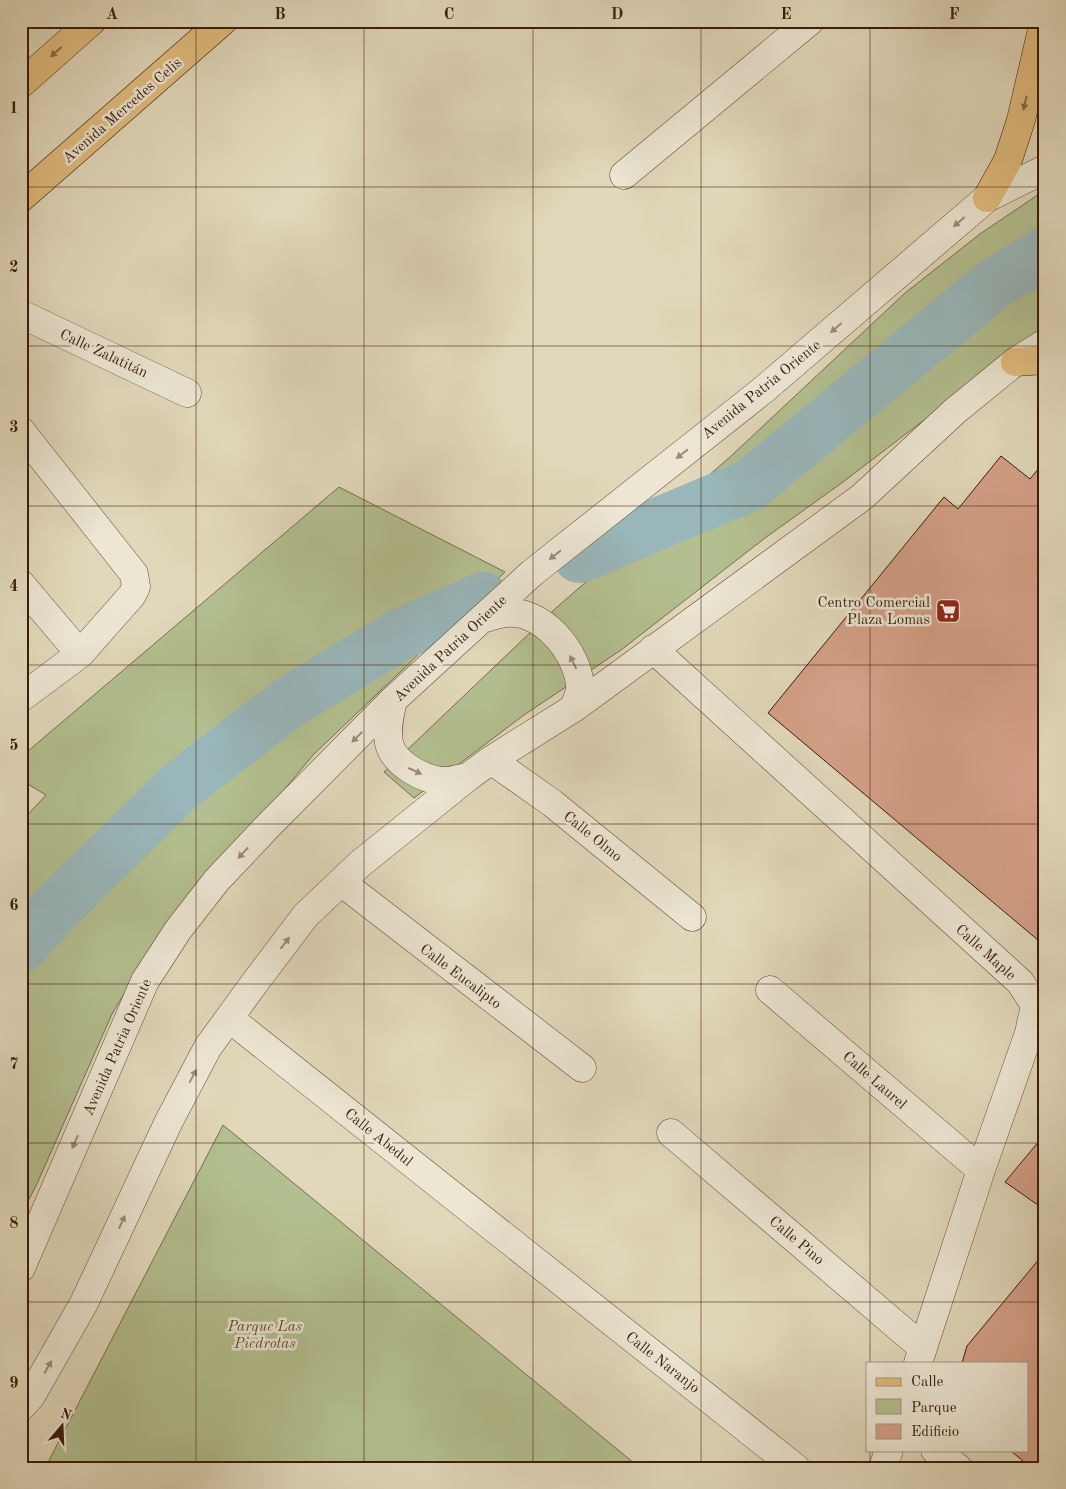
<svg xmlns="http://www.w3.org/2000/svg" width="1066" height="1489" font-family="'Old Standard TT',serif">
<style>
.green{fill:#b3bf90;stroke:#766e4d}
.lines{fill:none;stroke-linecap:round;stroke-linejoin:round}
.river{stroke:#99b7bb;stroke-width:52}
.building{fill:#d4a088;stroke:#3a1c0a}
.minor-casing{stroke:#644b36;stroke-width:29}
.major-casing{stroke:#3a1c0a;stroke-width:29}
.minor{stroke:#ece6d3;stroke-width:28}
.major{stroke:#e0bc7e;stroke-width:28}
.oneway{fill:#8d6c44}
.oneway2{fill:#9c8b79}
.grid{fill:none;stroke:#3a1c0a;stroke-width:1;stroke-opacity:0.55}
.labels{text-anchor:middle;stroke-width:5;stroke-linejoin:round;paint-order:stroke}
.street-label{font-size:15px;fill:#3a1c0a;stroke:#ece6d3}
.poi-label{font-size:15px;fill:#3a1c0a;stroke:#ece6d3;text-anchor:end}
.park-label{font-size:15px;font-style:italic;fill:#5e4d32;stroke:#ece6d3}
.neatline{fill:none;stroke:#3a1c0a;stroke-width:2}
.grid-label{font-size:16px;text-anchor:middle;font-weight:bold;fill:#3a1c0a}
</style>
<rect width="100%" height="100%" fill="#e1d8bb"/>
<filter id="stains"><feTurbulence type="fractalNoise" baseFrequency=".004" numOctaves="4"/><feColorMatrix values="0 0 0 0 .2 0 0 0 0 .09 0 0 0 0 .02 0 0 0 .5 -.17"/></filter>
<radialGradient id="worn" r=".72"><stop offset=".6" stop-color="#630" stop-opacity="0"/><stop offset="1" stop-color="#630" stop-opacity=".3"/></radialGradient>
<path class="green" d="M1045,190V337L966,388L843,482L765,538L621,650L524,715L414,798L384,772L556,608L730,457L905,293L980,234Z
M339,487L505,572L313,755L146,957L112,1014L36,1186L21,1214V822L46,795L21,780V757Z
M223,1125L640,1468H45Z"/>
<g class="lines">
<path class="river" d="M579,557L750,485L993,285L1045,253
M21,947L56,908L178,788L288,703L401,634L483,598"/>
</g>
<path class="building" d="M1001,456L1030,479L1045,461V946L768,713L944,497L958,509Z
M1045,1134V1210L1005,1182Z
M1045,1252V1468H1031L1010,1450H1027V1363H962L967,1346Z"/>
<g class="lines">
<defs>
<path id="minor" d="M624,175L810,21
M21,314L187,393
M21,431L134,574L136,587L132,595L80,654L21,698
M21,584L80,654
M482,619C489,617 497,614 505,613C542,609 577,651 580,685C581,692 576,701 574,708
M653,649L1020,982L1035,1005L1029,1033L981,1170L918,1363
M393,700C390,714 386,729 389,743C394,765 427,782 448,781C455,780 461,778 468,777
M491,760L552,803L692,917
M341,882L582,1068
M770,990L981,1170
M229,1018L796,1468
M671,1133L923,1348
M21,1268L145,981L178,930L217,880L270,824L393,700L532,573L762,391L987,198L1045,169
M21,1407L31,1396L84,1303L169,1121L208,1047L256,981L306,915L361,863L468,777L491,760L574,708L862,497L955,411L1015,362L1045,343
M935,1450L958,1468
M883,1468L889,1450"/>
<path id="major" d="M21,84L92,21
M21,198L223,21
M987,198L1008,160L1021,120L1044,21
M1015,362L1045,360"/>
</defs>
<use href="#minor" class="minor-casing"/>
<use href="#major" class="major-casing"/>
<use href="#minor" class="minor"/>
<use href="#major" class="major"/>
</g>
<defs><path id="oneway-solid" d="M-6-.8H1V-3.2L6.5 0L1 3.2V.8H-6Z" transform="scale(1.25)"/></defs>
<g class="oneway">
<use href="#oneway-solid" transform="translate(56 52) rotate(138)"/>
<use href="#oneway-solid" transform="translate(1025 103) rotate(103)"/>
</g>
<g class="oneway2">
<use href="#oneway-solid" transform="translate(959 222) rotate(139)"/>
<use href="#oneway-solid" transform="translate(836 328) rotate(139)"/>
<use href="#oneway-solid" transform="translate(682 454) rotate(142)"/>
<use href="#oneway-solid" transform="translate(555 555) rotate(142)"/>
<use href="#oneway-solid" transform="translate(573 662) rotate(-116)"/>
<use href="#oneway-solid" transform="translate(357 737) rotate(135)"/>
<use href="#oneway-solid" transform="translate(415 771) rotate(25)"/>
<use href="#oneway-solid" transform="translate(243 853) rotate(133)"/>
<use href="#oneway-solid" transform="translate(285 943) rotate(-52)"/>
<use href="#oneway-solid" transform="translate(193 1076) rotate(-62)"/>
<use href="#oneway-solid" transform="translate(75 1142) rotate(113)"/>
<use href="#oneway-solid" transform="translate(122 1222) rotate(-65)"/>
<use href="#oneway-solid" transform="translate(48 1367) rotate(-60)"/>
</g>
<path class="grid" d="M196,21V1468M364,21V1468M533,21V1468M701,21V1468M870,21V1363M21,187H1045M21,346H1045M21,506H1045M21,665H1045M21,824H1045M21,984H1045M21,1143H1045M21,1302H1045M870,1450V1468"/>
<defs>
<symbol id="supermarket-square" viewBox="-11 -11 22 22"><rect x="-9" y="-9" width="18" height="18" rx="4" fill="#8f2418" stroke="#ece6d3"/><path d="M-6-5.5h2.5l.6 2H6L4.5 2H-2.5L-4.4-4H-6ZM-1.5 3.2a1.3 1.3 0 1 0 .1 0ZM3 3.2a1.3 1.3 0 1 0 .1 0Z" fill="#fff"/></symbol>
</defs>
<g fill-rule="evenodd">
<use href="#supermarket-square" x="934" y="597" width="28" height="28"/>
</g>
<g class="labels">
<g class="street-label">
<text transform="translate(122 110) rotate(-41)" y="5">Avenida Mercedes Celis</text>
<text transform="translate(104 353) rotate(25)" y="5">Calle Zalatitán</text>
<text transform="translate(761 389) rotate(-39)" y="5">Avenida Patria Oriente</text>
<text transform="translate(450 648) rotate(-43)" y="5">Avenida Patria Oriente</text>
<text transform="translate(593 836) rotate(39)" y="5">Calle Olmo</text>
<text transform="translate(986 952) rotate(42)" y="5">Calle Maple</text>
<text transform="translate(461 976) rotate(37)" y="5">Calle Eucalipto</text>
<text transform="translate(117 1047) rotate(-66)" y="5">Avenida Patria Oriente</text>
<text transform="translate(875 1080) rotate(41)" y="5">Calle Laurel</text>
<text transform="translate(379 1137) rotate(39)" y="5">Calle Abedul</text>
<text transform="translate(797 1240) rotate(40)" y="5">Calle Pino</text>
<text transform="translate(663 1362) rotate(38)" y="5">Calle Naranjo</text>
</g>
<g class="poi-label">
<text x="930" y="607">Centro Comercial<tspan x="930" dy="17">Plaza Lomas</tspan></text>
</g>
<g class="park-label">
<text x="265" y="1331">Parque Las<tspan x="265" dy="17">Piedrotas</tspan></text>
</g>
</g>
<rect width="1066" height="1489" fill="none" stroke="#e1d8bb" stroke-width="55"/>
<rect x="866" y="1362" width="162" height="90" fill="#ece6d3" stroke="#a59583"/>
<rect x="876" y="1378" width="25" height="8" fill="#e0bc7e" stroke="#a59583"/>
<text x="911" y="1386" font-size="15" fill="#3a1c0a">Calle</text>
<rect x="876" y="1399" width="25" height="15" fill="#b3bf90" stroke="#a59583"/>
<text x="911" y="1412" font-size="15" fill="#3a1c0a">Parque</text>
<rect x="876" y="1424" width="25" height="15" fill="#d4a088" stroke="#a59583"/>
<text x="911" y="1436" font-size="15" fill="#3a1c0a">Edificio</text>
<g transform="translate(62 1426) rotate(19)" stroke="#ece6d3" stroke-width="4" paint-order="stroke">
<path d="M0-4L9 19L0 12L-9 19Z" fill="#3a1c0a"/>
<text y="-8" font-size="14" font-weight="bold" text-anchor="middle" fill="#3a1c0a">N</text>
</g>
<rect x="28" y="28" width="1010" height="1434" class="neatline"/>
<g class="grid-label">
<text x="112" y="19">A</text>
<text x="280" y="19">B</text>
<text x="449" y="19">C</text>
<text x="617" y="19">D</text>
<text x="786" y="19">E</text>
<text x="954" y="19">F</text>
<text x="14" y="113">1</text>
<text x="14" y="272">2</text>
<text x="14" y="432">3</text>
<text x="14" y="591">4</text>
<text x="14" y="750">5</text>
<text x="14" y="910">6</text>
<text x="14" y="1069">7</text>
<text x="14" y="1228">8</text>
<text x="14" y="1388">9</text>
</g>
<rect width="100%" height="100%" filter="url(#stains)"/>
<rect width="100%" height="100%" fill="url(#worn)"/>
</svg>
